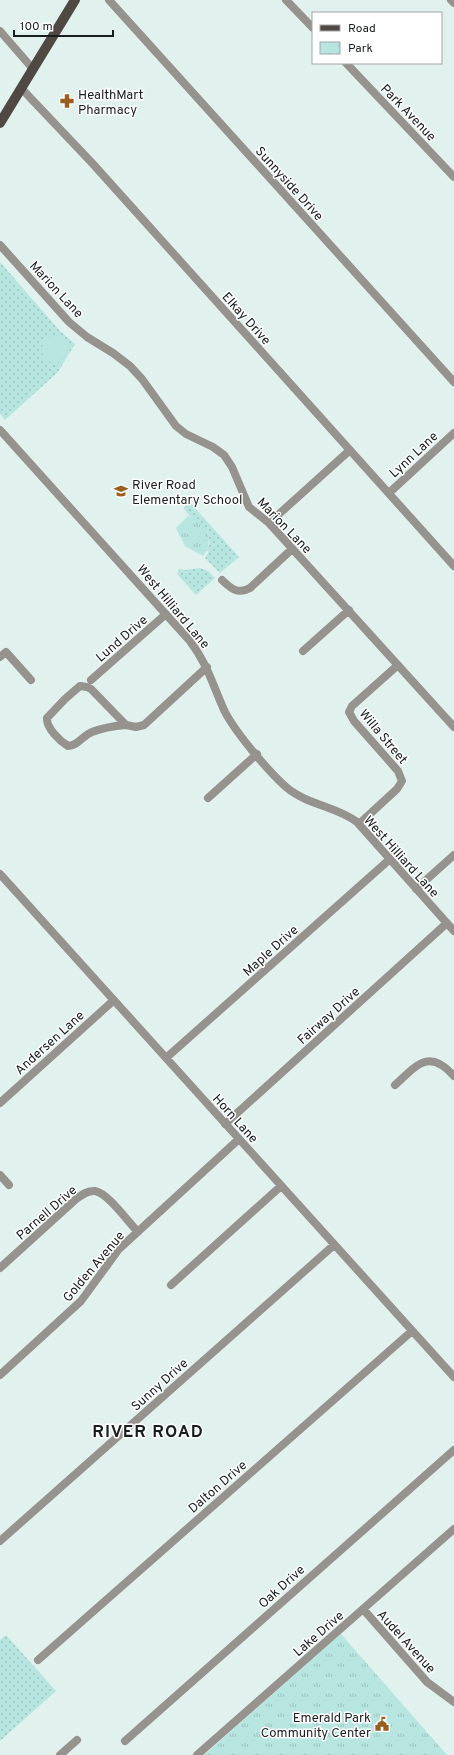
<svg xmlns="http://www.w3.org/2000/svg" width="454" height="1755" font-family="Overpass,sans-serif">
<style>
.grass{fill:url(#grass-dots)}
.park{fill:url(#park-tufts)}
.pitch{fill:#b7e5df}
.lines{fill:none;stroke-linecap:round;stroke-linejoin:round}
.minor{stroke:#96928e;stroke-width:8}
.major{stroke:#504943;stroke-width:10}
.labels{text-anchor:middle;stroke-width:3;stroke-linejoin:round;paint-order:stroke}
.poi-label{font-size:13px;fill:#181d1d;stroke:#fff;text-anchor:start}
.street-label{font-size:13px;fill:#181d1d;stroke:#fff}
.district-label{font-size:17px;font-weight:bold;letter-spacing:1px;fill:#181d1d;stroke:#fff}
</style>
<defs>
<pattern id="grass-dots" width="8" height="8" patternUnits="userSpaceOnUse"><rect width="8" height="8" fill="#b7e5df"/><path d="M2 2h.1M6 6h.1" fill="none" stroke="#9dc4bf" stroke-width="1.8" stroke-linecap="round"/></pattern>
<pattern id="park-tufts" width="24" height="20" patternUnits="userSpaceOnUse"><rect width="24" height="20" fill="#b7e5df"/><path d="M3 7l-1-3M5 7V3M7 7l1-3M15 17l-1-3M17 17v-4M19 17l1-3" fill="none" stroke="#9dc4bf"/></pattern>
</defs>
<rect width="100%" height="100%" fill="#e1f1ee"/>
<path class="grass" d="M0,262L60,331L75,344L58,372L5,420L0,414Z
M186,498L239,557L220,573L205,558L209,551H206C219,531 191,523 184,508L187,505L184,500Z
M200,568L208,571L215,578L196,595L177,574L179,569L185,570Z
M6,1635L56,1691L0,1741V1640Z"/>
<path class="park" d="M188,516C191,518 194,519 197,521C211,529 212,544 203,556L185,546L176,528Z
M341,1634L447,1755H204Z"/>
<path class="pitch" d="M57,334L70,348L69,353L55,365L44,358L41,350L44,340Z"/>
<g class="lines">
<path class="minor" d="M109,0L454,382
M286,0L313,28
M451,0L454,3
M0,31L33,69
M346,63L454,177
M21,88L93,164L454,566
M0,245L69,322L87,337L113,353L130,366L142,379L176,426L186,434L213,447L224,455L232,467L249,507L269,523L454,727
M0,430L190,641C208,665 213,686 225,712C236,733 268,771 286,787C307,805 336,806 357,822L454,931
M389,493L454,433
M269,523L350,450
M222,580C230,588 238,595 250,588L292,549
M303,651L349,610
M0,657L6,652L31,680
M91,680L166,614
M80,686L87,687L91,689L126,725C114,726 102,728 92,732C82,736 78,746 68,746C60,741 46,728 47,718L65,699Z
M126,725L136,727L144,725L207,667
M208,798L257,754
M359,824L397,789L402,781L398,771L354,721L349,712L352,706L398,665
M0,874L454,1377
M416,889L454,855
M166,1058L390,859
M395,1085C417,1065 429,1048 454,1076
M0,1103L114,1000
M225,1124L447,923
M0,1175L9,1185
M0,1268L75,1200C80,1196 87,1190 95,1191C108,1193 128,1222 138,1232
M171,1285L281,1186
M0,1375L81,1301L119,1249L239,1139
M0,1541L334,1245
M363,1609L427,1682L454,1702
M38,1660L412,1331
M125,1741L454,1450
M60,1755L77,1740
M197,1755L454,1529"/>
<path class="major" d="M0,123L75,0"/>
</g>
<defs>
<symbol id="pharmacy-bare" viewBox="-9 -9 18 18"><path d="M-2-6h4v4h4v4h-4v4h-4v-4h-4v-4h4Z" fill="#9a5f1f" stroke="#fff" stroke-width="2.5" paint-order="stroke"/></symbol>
<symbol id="school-bare" viewBox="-9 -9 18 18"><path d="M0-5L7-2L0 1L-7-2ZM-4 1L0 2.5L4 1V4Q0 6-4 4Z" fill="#9a5f1f" stroke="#fff" stroke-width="2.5" paint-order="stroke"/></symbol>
<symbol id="civic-bare" viewBox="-9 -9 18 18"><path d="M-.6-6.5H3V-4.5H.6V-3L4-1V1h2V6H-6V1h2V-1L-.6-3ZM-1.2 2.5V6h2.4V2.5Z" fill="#9a5f1f" stroke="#fff" stroke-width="2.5" paint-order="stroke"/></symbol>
</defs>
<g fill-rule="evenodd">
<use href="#pharmacy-bare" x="57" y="91" width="20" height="20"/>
<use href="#school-bare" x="111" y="481" width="20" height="20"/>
<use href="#civic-bare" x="372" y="1714" width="20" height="20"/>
</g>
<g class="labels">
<g class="poi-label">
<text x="78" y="99">HealthMart<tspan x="78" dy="15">Pharmacy</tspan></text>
<text x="132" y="489">River Road<tspan x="132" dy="15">Elementary School</tspan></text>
<text x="371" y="1722" text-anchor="end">Emerald Park<tspan x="371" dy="15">Community Center</tspan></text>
</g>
<g class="street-label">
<text transform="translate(409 112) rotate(46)" y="5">Park Avenue</text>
<text transform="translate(290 183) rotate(48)" y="5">Sunnyside Drive</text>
<text transform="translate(57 289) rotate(47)" y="5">Marion Lane</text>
<text transform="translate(247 318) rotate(48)" y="5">Elkay Drive</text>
<text transform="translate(413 454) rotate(-43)" y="5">Lynn Lane</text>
<text transform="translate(285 525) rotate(46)" y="5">Marion Lane</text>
<text transform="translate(174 606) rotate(50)" y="5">West Hilliard Lane</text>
<text transform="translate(121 638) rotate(-41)" y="5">Lund Drive</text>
<text transform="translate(384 736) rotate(50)" y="5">Willa Street</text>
<text transform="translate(402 856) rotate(48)" y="5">West Hilliard Lane</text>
<text transform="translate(270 950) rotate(-42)" y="5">Maple Drive</text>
<text transform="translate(328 1015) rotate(-42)" y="5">Fairway Drive</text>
<text transform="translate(49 1042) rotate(-42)" y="5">Andersen Lane</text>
<text transform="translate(236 1118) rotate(48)" y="5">Horn Lane</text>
<text transform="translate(46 1212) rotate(-41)" y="5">Parnell Drive</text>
<text transform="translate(93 1266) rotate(-50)" y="5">Golden Avenue</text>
<text transform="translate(159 1384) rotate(-42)" y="5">Sunny Drive</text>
<text transform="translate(217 1486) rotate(-41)" y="5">Dalton Drive</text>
<text transform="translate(281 1586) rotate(-42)" y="5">Oak Drive</text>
<text transform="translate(318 1633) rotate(-41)" y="5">Lake Drive</text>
<text transform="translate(407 1641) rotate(48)" y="5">Audel Avenue</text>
</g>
<g class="district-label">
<text x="148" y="1437">RIVER ROAD</text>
</g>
</g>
<rect x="312" y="12" width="130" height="52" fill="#ffffff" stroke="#a3a5a5"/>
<rect x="320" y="25" width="20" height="6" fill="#504943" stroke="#a3a5a5"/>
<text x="348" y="32" font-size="12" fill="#181d1d">Road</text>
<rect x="320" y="42" width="20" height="12" fill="url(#park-tufts)" stroke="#a3a5a5"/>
<text x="348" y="52" font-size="12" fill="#181d1d">Park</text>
<path d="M14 30v6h99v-6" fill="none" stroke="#181d1d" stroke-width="2"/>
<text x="20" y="30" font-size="12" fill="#181d1d" stroke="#ffffff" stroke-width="3" paint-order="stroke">100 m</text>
</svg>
